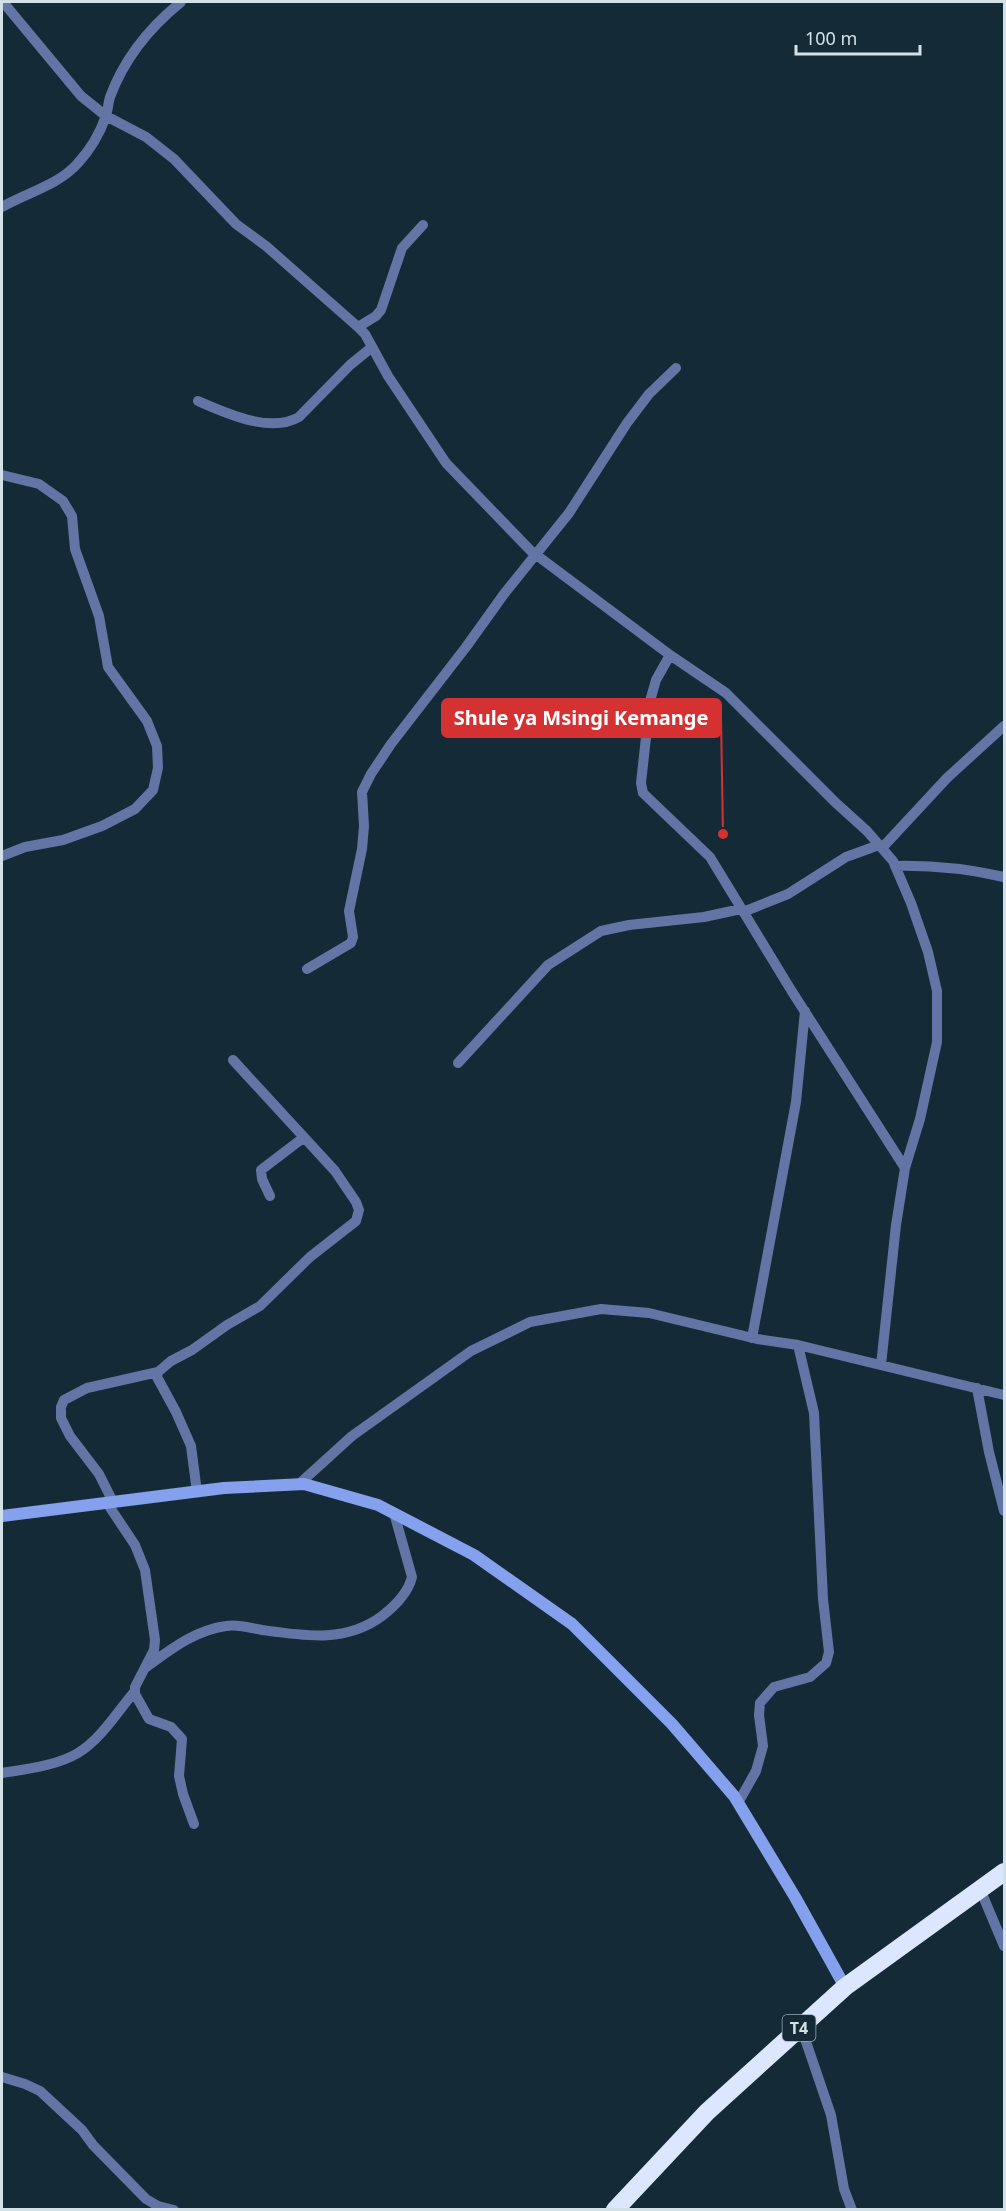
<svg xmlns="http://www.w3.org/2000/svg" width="1006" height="2211" font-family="'Noto Sans',sans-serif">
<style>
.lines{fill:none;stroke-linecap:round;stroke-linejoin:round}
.street{stroke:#6375a5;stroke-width:10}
.secondary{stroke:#85a1ed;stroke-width:12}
.highway{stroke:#dce6fe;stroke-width:18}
.labels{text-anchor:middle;stroke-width:4.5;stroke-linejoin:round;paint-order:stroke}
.shield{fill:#142b37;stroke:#99aab3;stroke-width:1.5}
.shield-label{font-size:16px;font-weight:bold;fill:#d2e0e8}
.leader{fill:none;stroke:#d63132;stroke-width:2}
.callout-dot{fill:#d63132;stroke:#142b37;stroke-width:2}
.callout{fill:#d63132;stroke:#d63132;stroke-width:2}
.callout-label{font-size:20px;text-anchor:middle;font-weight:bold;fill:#fff}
</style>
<rect width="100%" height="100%" fill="#142b37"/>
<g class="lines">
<path class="street" d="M3,2L81,96L106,116L146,137L174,159L236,224L266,246L358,327L365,334L388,376L446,463L531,551L670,655L726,693L836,803L867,831L893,861L911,903L928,952L937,991V1042L920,1119L905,1168L896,1225L881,1365
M2,207C26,193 59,185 78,163C90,150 100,133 106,116C108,110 108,103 110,97C124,59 150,27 181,2
M358,327L376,316L381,310L402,248L423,225
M198,401C226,413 270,434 299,417L350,365L371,348
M2,475L39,484L63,501L72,516L75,549L99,616L108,667L147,721L157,746L158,768L153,790L135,809L102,826L63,840L25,847L2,856
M670,655L656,680L650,701L641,783L643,793L710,857L791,990L905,1168
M882,848L947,778L1004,726
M895,866C932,865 968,869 1004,877
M743,912L788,894L846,857L879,845
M307,969L351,943L353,937L349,911L362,849L364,826L362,792L371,774L391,744L466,647L504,594L569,513L627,423L649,394L676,368
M458,1063L548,965L601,931L629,925L704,917L741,909
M270,1196L262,1179L261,1170L303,1138
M752,1338L796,1102L805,1011
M977,1388L989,1452L1004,1511
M298,1485L352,1436L471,1351L530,1322L601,1309L649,1313L757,1339L798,1345L1004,1395
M197,1492L191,1446L176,1412L157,1377L158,1372L171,1361L192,1350L227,1325L260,1306L310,1257L356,1221L359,1210L356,1202L335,1171L233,1060
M113,1502L99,1474L70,1436L61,1418V1407L64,1400L87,1388L158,1372
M107,1503L135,1545L145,1570L155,1640L154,1650L135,1687V1694L149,1719L171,1727L182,1739L179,1776L183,1794L194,1824
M145,1668C170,1650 195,1630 226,1626C237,1624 251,1628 262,1630C305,1636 346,1643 382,1616C395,1606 408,1593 412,1577L394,1513
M2,1773C27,1769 56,1766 78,1753C101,1739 118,1711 135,1691
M738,1803L756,1771L763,1746L759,1715L760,1703L774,1687L810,1677L826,1663L829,1652L823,1599L814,1413L798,1345
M980,1889L1004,1946
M801,2027L831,2115L844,2189L852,2210
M2,2077L25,2084L40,2091L82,2130L93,2145L146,2199L158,2206L174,2210"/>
<path class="secondary" d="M2,1516L224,1488L304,1484L378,1505L474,1555L572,1624L672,1724L734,1796L795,1897L845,1987"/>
<path class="highway" d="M615,2210L707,2112L845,1987L1004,1872"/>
</g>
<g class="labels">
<rect class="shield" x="782.5" y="2015" width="33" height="26" rx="4.5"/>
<g class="shield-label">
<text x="799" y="2034">T4</text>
</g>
</g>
<path class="leader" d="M723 834L721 718"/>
<circle class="callout-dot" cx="723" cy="834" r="6"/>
<rect class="callout" x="442" y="699" width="279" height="38" rx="6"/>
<g class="callout-label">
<text x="581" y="725">Shule ya Msingi Kemange</text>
</g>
<rect width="1006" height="2211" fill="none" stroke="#d2e0e8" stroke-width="6"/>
<path d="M796 45v9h124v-9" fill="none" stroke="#d2e0e8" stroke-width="3"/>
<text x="805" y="45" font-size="18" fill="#d2e0e8" stroke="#142b37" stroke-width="4.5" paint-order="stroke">100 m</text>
</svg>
